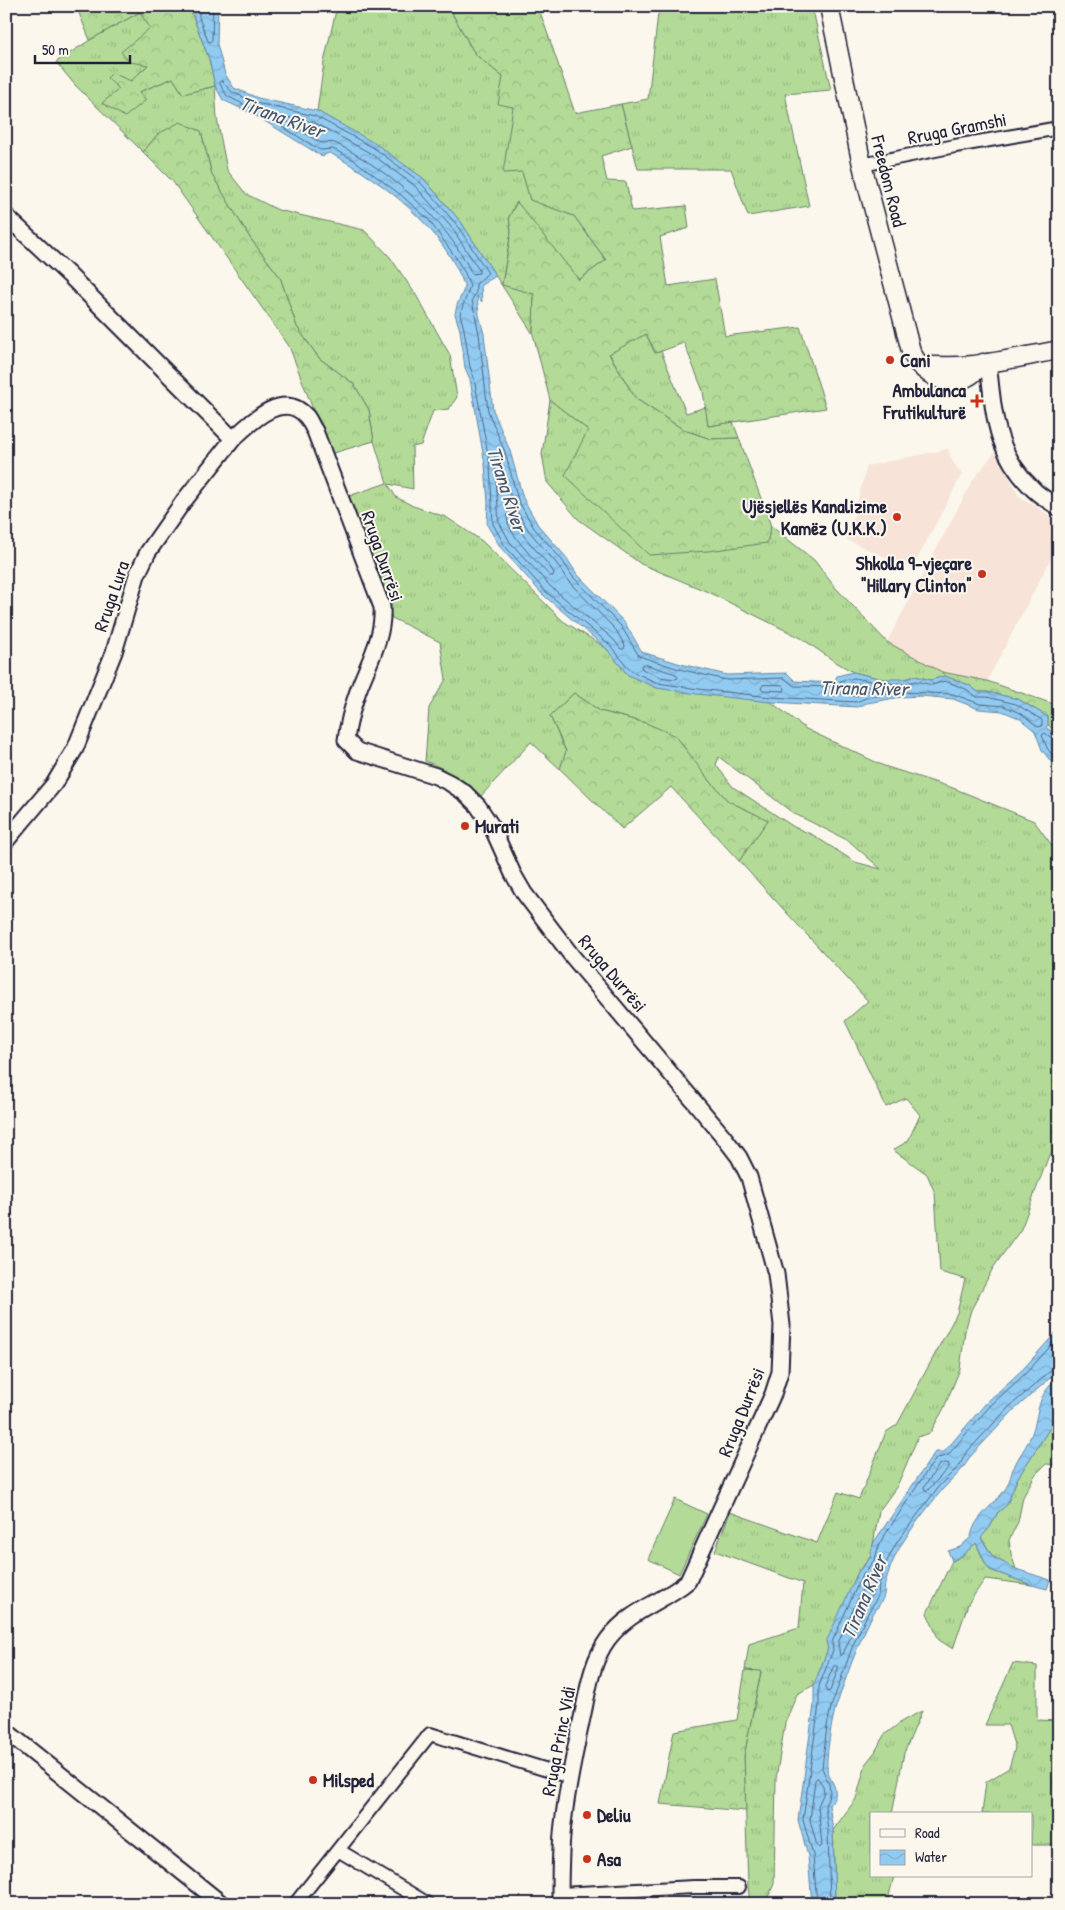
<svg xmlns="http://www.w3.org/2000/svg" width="1065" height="1910" font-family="'Patrick Hand',sans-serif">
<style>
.built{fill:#f7e3d7}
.grass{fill:url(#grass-tufts);stroke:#6a7e69;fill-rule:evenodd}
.forest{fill:url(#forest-crowns);stroke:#6a7e69}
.pitch{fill:#b3db97;stroke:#6a7e69}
.water{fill:url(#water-waves);stroke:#6587a8}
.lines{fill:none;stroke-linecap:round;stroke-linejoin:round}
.shore{stroke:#4f6684;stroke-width:1}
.minor-casing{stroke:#22223b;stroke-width:16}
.tertiary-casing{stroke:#22223b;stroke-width:19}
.secondary-casing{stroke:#22223b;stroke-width:21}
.minor{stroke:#fbf7ec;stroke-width:12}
.tertiary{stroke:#fbf7ec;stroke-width:15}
.secondary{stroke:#fbf7ec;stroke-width:18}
.poi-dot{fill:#c8321e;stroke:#fbf7ec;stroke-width:2}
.labels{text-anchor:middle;stroke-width:4;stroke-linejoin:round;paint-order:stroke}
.street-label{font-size:19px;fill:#22223b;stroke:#fbf7ec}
.poi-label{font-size:19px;font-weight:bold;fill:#22223b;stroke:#fbf7ec;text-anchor:start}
.water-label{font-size:20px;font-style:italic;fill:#445572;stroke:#fbf7ec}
</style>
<defs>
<pattern id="grass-tufts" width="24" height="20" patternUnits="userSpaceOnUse" patternTransform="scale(1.25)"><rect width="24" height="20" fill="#b3db97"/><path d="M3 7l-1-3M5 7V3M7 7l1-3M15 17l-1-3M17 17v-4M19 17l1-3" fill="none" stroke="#9abc83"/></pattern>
<pattern id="forest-crowns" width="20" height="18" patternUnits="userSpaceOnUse" patternTransform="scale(1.25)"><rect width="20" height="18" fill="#b3db97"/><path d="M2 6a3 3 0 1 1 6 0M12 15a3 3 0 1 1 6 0" fill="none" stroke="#9abc83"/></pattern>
<pattern id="water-waves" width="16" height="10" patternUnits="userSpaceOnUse" patternTransform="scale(1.25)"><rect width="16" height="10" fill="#92cbf1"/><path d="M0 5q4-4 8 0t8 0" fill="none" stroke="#7eaed0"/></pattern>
</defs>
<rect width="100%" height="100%" fill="#fbf7ec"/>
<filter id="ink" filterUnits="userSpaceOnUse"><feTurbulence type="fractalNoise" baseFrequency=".02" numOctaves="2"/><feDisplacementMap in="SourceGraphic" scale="10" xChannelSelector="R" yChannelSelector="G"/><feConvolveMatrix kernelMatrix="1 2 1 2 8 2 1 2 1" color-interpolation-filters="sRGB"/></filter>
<g filter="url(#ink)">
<path class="built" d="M948,449L953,463L962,474L912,569L847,540L867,466Z
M995,452L1019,496L1059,522V543L987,681L942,672L887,642L973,480Z"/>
<path class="grass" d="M337,6H452L453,15L475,54L503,77L513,107L522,172L531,200L574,216L606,260L579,280L516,203L509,217L511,232L502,284L534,294L533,334L461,222L423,178L317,111L324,62Z
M664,6H812L831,90L785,94L809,206L748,216L731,169H638L621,104L648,99L658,14Z
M140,12L150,28L148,65L131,81L102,104L146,100L139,92L173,78L183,94L215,86L217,119L227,170L246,194L278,210L364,230L390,257L416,295L450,355L457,397L449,409L433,411L421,445L412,447L413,489L388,484L396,497L413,506L446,517L482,541L563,621L606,648L628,675L657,688L771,702L806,729L884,766L953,788L1034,821L1059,855V1142L1048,1158L1021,1229L993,1268L971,1310L965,1331L960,1369L943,1410L930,1433L918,1437L897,1486L879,1511L871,1556L858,1572L827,1644L828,1649L814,1685L797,1694L785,1723L776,1779L774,1884L765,1904H750L748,1886L744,1756L761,1672L745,1670L749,1644L799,1628L803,1583L715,1551L730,1512L817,1543L838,1492L859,1499L886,1432L897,1425L957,1313L965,1279L940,1272L935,1193L927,1174L893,1150L908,1141L920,1115L906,1098L886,1107L845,1021L868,1001L739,861L767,820L728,801L704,774L646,723L600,711L574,693L550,716L566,752L560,769L531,742L480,797C463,782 447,769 425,761L429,708L446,679L440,642L392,618L346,497L387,483L374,441L369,410L354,384L319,358L297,327L280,277L250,238L212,175L201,131L158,134L143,152L75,85L56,62L90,40ZM719,757L793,813L849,841L881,869L855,862L813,835L794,827L733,787L716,765Z
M646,334L655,353L661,351L686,413L706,407L708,426L733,422L739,438L711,439L684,430L636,399L609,353Z
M550,400L588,430L767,543L771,526L814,560L834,586L887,642L942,672L945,676L931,680L915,676L905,680L882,679L853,672L834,661L801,638L708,592L641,564L578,519L547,482L542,454Z
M1059,1418V1465L1046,1464L1035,1475L1023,1497L1018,1522L1009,1540L1011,1554L1016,1569L993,1557L981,1537L990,1527L998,1512L1007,1504L1017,1479L1051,1426Z
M976,1543C980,1552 984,1563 990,1570L1032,1585L985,1579L968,1604L953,1649L939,1640L927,1613L952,1561L962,1556Z
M1013,1663L1037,1666V1720L1059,1721V1845H1031V1814H982L986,1782L1009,1768L1015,1748L1008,1725H985Z
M922,1711L904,1753L892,1814H871V1876H894L887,1904H835L833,1830L856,1799L866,1763L875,1752L884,1735L904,1720Z"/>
<path class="forest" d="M76,6H189L209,59L215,86L183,94L173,78L139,92L146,100L125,117L102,103L119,89L107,78L112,73L131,81L148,65L130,62L121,52L150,28L140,12L90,40Z
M452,6H538L575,113L621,104L632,146L601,156L607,181L626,182L632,211L686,206L689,228L660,237L668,286L715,279L725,336L800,327L826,408L708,426L703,391L684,343L656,353L646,334L609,354L636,399L684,430L711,439L739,438L771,526L767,543L708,551L649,555L565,475L588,430L550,400L533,334L534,294L502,285L511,232L509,217L517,202L579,280L606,260L574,216L530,200L522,172L503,173L513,107L498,104L503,77L475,54L453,15Z
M180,122L201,131L212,175L250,238L280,277L297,327L319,358L354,384L369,410L374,441L330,454L289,346L173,182L143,152L158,134Z
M942,672L987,681L1059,706V734L1048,725V717L1018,699L987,692H978L969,685L945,676Z
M574,693L600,711L646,723L676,736L704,774L728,801L768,820L739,861L671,787L622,829L560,769L566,751L550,716Z
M745,1670L761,1671L744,1756L746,1811L660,1804L674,1731L737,1720Z"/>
<path class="pitch" d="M675,1499L707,1514L679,1574L648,1559Z"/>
<path class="water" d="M194,6H218L217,44L225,74L234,88L258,98L317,111L376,144L423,178L461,222L496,276L481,285L482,302L477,296L479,315L484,334L493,410L510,451L523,498L538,525L566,557L577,574L625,623L642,652L681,664L727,675L787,673L795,681L834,683L837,676L853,672L882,679H905L915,676L931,680L945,676L969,685L978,692H987L1018,699L1048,717V725L1046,727L1057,736V733L1059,734V772L1042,750L1035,731L1019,718L1002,711L979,709L953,699L921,696L901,697L867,703L857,707L771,702L697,694L657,688L628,675L606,648L542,594L501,548L487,525L488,503L485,465L470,379L465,368L460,330L455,314L457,305L465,287C443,227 385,183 330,153L326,154L323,157L253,114L223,100L215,86L209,59L194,19Z
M1059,1329V1370L1013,1411L969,1458C963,1471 952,1479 942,1490C928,1507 913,1526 901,1545C894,1557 889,1570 885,1583C884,1588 885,1594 883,1598C880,1605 874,1611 871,1618C857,1646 846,1677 836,1707C832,1718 826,1756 827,1767C828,1781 844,1791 829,1805L833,1830L835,1904H812L808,1856L798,1820L814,1705V1685L828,1649L826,1642L858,1572L871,1557V1551L874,1542L935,1452H944L986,1403L1024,1368Z
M1059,1375V1392L1056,1397L1051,1426L1017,1479L1007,1505L998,1512L990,1527L981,1538L993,1557L1016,1569L1050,1580L1047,1589L1032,1585L990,1570C984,1563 981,1552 976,1543L962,1556L952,1561L948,1551L960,1547L971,1537C974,1516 995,1505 1006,1488C1010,1482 1011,1473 1014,1467C1018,1457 1025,1449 1029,1440C1036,1427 1036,1413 1041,1400C1044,1391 1053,1382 1059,1375Z"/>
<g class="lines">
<path class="shore" d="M199,6V18L208,41L210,42L212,40L213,6
M222,81L232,92L256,103L315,116L374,148L420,182L457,225L488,273L476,284V292L472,300L479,334L488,411L505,452L518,500L534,528L562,560L573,577L621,626L639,656L679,669L726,680L784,678L794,686L834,687L841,681L854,678L881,683L904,684L916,681L932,685L945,681L966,689L977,697H987L1016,704L1042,720V726L1038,727L1022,714L1004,706L980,704L953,694L901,692L866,698L856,702L771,697L698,689L658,683L631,671L609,644L545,591L505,546L493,524L490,465L474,378L470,367L464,329L460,314L470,286L465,273L454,255L428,219L401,195L354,160L333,149L320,150L255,110L227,96L220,84Z
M286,117L313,122L370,153L415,186L452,228L479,270V273L472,274C448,221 389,170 337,144C331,141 328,143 322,143C317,142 293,125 287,121Z
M495,453L499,454L512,503L529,531L557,564L568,581L616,630L625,646L624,649H621L613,639L550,586L510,542L499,522Z
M507,515H510L524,536L551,568L554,573L553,576H550C539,564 504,531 507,515Z
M644,664L676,674L678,678L675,679L660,677L642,669L641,666Z
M854,684L868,686L869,690L855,696L841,694V692L845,686Z
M782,685L785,688L784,691L763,690L761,688L763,685Z
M1059,739H1053L1045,733L1042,735L1047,748L1059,764
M946,1463L949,1464V1467L928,1490H925L924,1487L939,1465Z
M872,1573L876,1575L872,1594L861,1613L843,1654L840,1656L838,1643L867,1579Z
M834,1666H837L838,1669L830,1691L827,1692L825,1687Z
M818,1778L823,1786L824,1792L818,1806L822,1845L820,1848L817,1846L810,1820L815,1780Z
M817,1904L813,1855L803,1820L819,1705V1686L833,1650L832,1642L862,1575L875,1559L879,1544L929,1468L937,1458L947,1456L990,1406L1027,1372L1059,1337
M830,1904L828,1831L825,1806L830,1792L829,1784L822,1768L827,1726L831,1707L853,1645L867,1615L878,1596L879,1585L886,1563L897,1542L939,1486L960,1465L965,1454L1009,1407L1054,1368L1059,1367"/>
<defs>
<path id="minor" d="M862,165L955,146L1059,128
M338,1850L428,1904
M560,1894L694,1887H739
M295,1904L430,1734L570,1777"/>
<path id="tertiary" d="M6,216L69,275L233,439
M988,362C994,413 994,452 1034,490C1041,497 1051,502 1059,508
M6,841L54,784L75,749L114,652L137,575L148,552L183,502L233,439C251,422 283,389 307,417C310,421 312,427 315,431L382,607C384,638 368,663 358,691C352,708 348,723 346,740L357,751L436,776L450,783L465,793L478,806L492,827L513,874L524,893L572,956L723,1136L739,1157L749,1177L776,1274L782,1325L780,1372L773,1394L688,1581C662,1603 631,1609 608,1639C591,1662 588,1691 582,1718C575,1751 568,1783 564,1816C560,1845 560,1874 560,1904
M6,1731L222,1904"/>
<path id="secondary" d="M829,6L862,165L911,351C920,372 946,390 969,376C975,373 979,368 983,363
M918,364C964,372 1013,358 1059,350"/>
</defs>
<use href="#minor" class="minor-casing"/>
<use href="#tertiary" class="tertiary-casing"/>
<use href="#secondary" class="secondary-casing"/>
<use href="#minor" class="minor"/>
<use href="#tertiary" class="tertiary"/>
<use href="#secondary" class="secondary"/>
</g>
</g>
<g class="poi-dot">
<circle cx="890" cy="360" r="5"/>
<path d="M974.5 393.5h5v5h5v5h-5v5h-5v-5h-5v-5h5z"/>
<circle cx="897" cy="517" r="5"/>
<circle cx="982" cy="574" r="5"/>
<circle cx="465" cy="826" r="5"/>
<circle cx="313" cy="1780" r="5"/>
<circle cx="587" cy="1815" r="5"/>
<circle cx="587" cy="1859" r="5"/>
</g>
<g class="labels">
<g class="street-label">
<text transform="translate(957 128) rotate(-11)" y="7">Rruga Gramshi</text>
<text transform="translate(889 181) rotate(76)" y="7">Freedom Road</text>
<text transform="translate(383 556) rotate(71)" y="7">Rruga Durrësi</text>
<text transform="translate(111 596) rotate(-71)" y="7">Rruga Lura</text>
<text transform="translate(613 973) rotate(50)" y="7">Rruga Durrësi</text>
<text transform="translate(741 1412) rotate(-68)" y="7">Rruga Durrësi</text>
<text transform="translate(558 1741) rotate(-79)" y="7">Rruga Princ Vidi</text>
</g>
<g class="poi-label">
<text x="900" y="367">Cani</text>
<text x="966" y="397" text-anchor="end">Ambulanca<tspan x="966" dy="22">Frutikulturë</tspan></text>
<text x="887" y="513" text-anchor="end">Ujësjellës Kanalizime<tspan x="887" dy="22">Kamëz (U.K.K.)</tspan></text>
<text x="972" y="570" text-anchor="end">Shkolla 9-vjeçare<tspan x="972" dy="22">"Hillary Clinton"</tspan></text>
<text x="475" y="833">Murati</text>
<text x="323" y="1787">Milsped</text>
<text x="597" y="1822">Deliu</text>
<text x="597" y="1866">Asa</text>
</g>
<g class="water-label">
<text transform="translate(282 117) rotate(20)" y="7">Tirana River</text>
<text transform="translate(507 489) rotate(72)" y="7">Tirana River</text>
<text transform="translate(864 688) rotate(1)" y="7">Tirana River</text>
<text transform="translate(864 1597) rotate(-67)" y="7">Tirana River</text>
</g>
</g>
<rect width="1065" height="1910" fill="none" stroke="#fbf7ec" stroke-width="25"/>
<rect x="12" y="12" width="1040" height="1885" fill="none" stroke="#22223b" stroke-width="2" filter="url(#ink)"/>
<rect x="870" y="1812" width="162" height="65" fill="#fbf7ec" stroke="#a4a2a5"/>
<rect x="880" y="1829" width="25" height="8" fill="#fbf7ec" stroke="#a4a2a5"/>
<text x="915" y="1838" font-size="15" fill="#22223b">Road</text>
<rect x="880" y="1850" width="25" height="15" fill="url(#water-waves)" stroke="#a4a2a5"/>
<text x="915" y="1862" font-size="15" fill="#22223b">Water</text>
<path d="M35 55v8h95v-8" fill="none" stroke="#22223b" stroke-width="2.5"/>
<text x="42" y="55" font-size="15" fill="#22223b" stroke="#fbf7ec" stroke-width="4" paint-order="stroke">50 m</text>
</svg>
